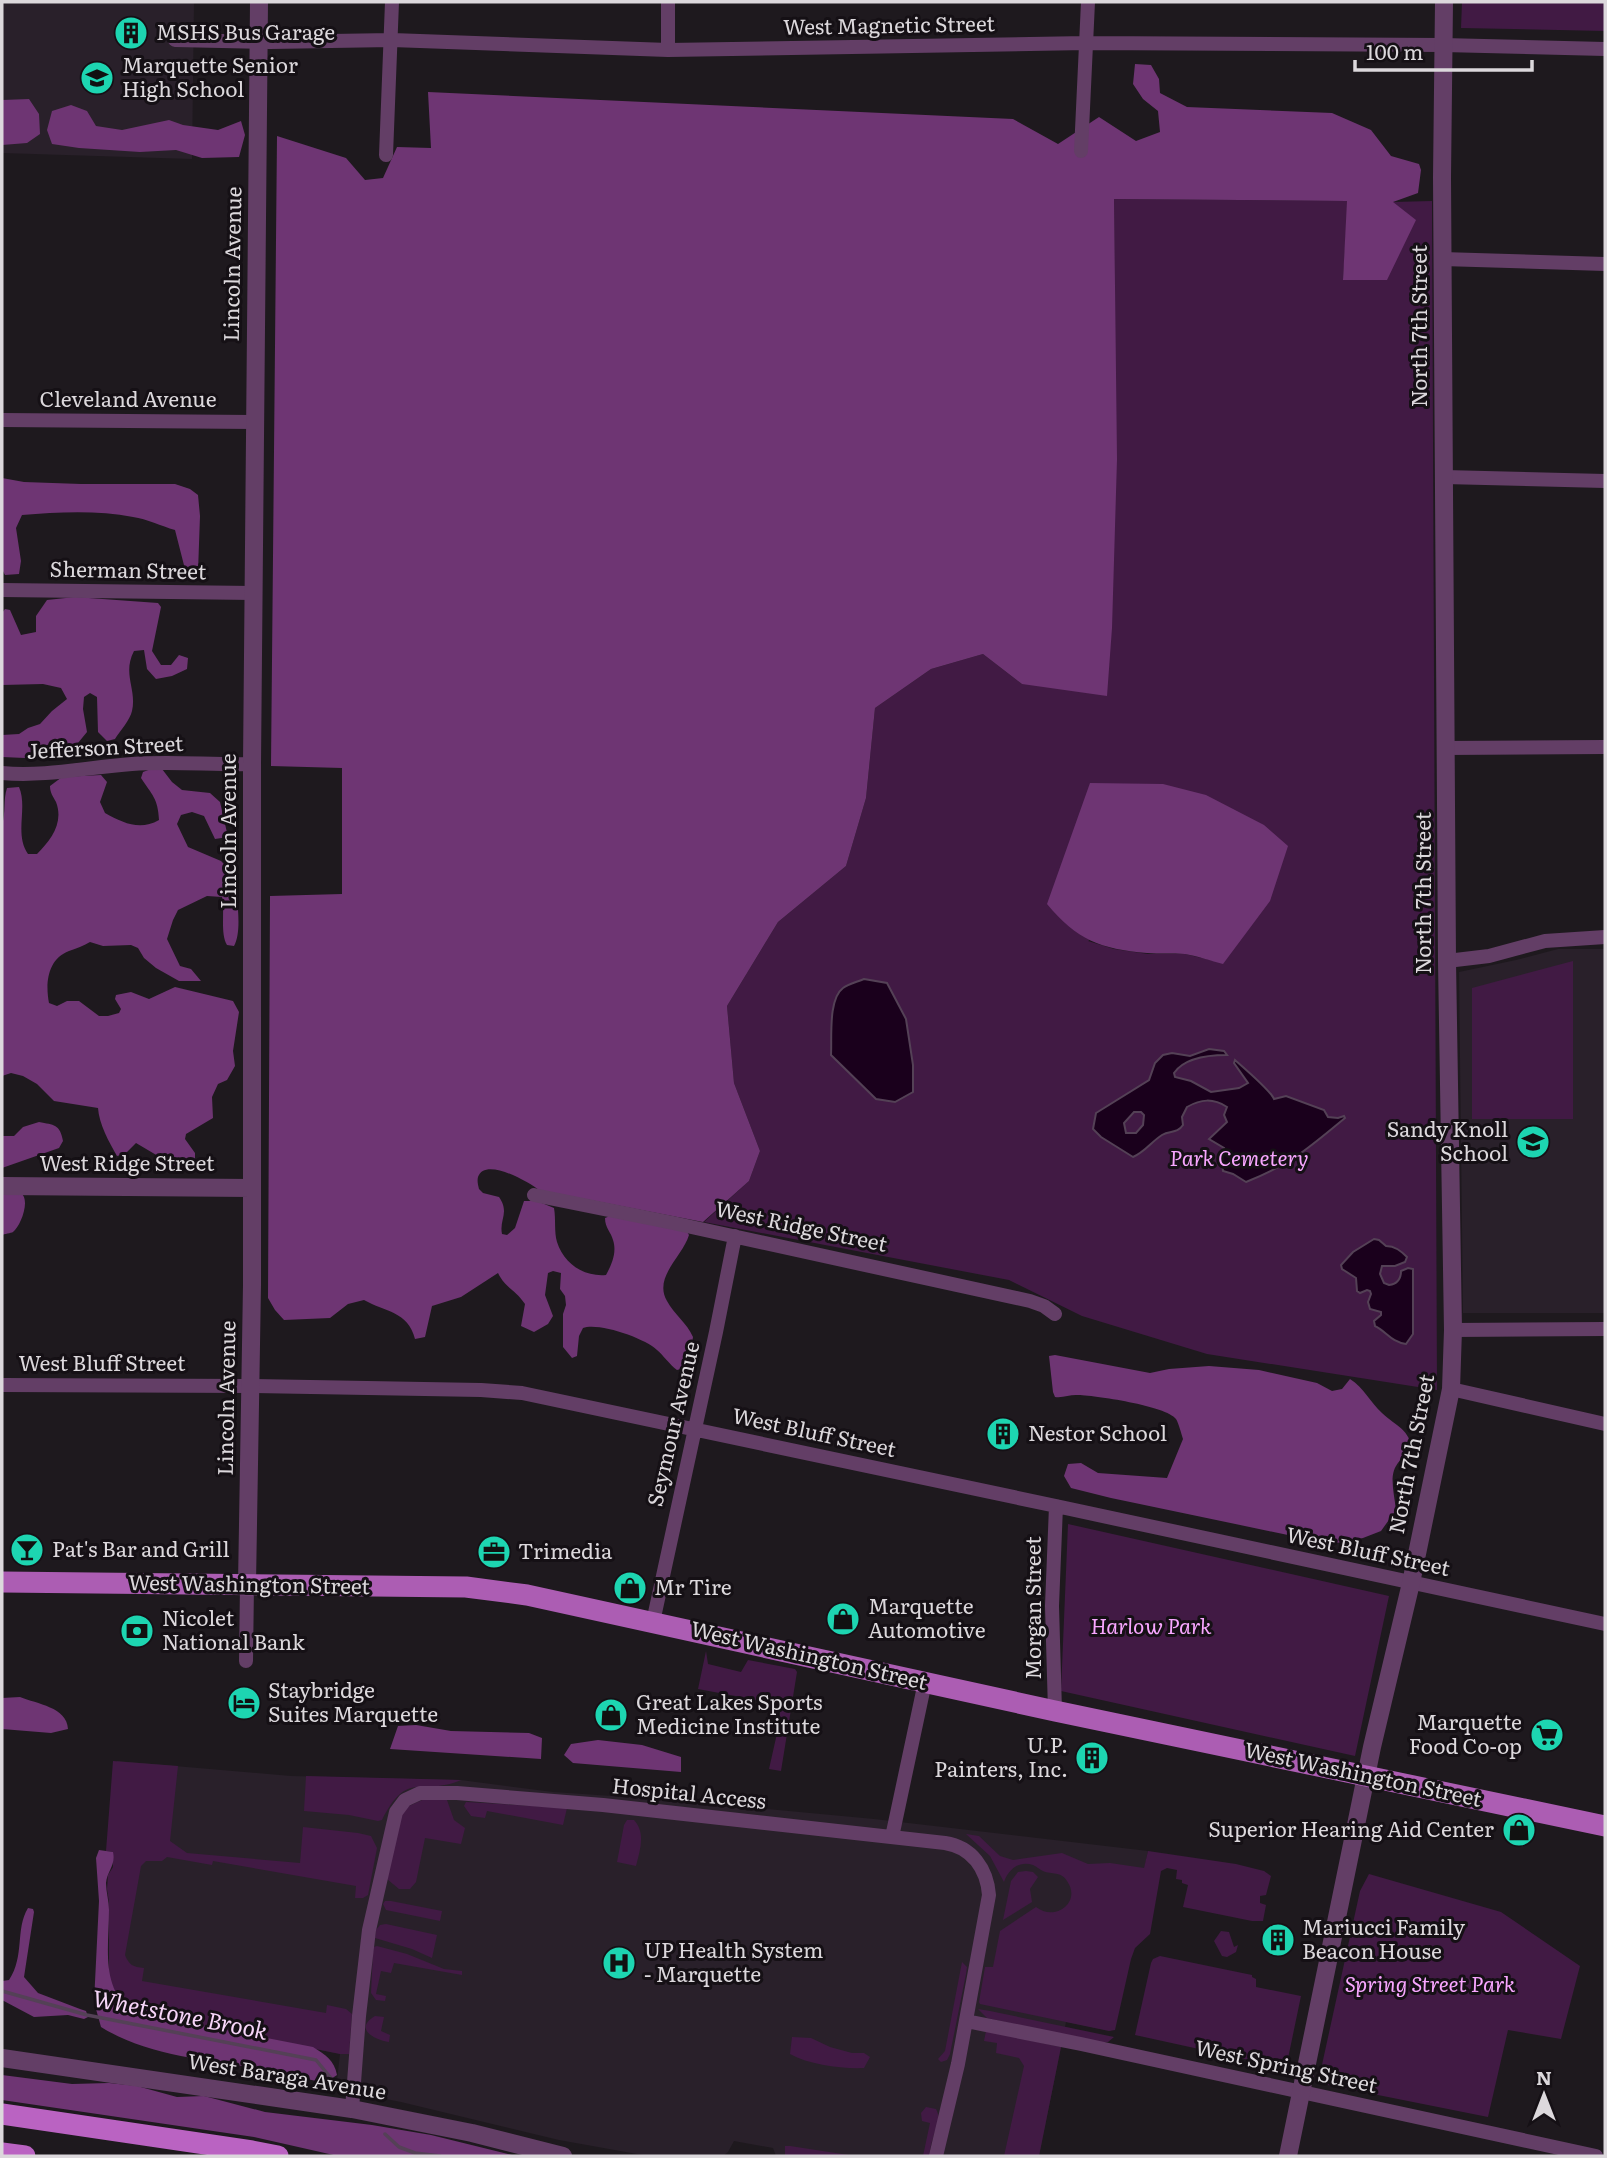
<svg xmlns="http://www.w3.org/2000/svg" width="1607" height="2158" font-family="Literata,serif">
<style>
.built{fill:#29202a}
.green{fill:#411a44;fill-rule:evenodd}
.forest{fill:#6e3573}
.water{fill:#1a001c;stroke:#544156;stroke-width:2;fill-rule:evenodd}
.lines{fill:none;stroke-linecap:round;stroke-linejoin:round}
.stream{stroke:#544156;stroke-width:3.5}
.minor{stroke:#633e66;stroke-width:14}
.tertiary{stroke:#633e66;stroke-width:18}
.primary{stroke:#ac5db3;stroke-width:21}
.trunk{stroke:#ba63c2;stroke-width:21}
.labels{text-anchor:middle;stroke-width:6;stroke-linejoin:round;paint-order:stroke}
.street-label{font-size:21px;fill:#dcd8dc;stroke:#151015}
.poi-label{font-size:21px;fill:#dcd8dc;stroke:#151015;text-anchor:start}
.park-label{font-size:21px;font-style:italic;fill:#f8a6ff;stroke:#151015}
.water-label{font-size:23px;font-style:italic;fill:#f7d6f9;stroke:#151015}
</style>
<rect width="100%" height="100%" fill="#1e191e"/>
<path class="built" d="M2,2H194L192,159L2,153Z
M1558,949H1605V1313H1463L1459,972L1516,960Z
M117,1761L291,1776L461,1780L553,1792L672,1800L874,1819L1148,1851L1111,2031L1066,2022L1039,2156H776L773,2148L734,2141L728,2152L723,2156H648L559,2140L401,2102L336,2089L340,2054L133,2012L112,1971Z"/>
<path class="green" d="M1462,2H1605V31L1461,28Z
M1114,199L1348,201L1343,280L1393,202L1432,201L1437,1390L1207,1354L1082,1316L1009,1280L704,1222L749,1181L760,1151L734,1083L727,1006L778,922L846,866L866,798L875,708L931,669L983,654L1022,684L1115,385ZM1264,825L1223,963L1185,954H1148L1114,949L1088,941Z
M1573,961V1119H1472V988Z
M1068,1524L1389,1596L1355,1756L1061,1691Z
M706,1651L708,1664L741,1672L748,1660L795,1669L797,1672L781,1771L769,1769L780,1720V1710L772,1704L762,1701L698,1689Z
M113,1761L178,1766L170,1841L187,1853L300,1863L303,1827L358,1833L371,1836L377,1848L368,1895L363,1898H355L356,1886L213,1861L212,1865L167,1857L162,1861H146L141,1866L125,1955C129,1965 133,1967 144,1968L142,1981L326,2013L327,2005L346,2009L352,2014L349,2054H340L133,2012L125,2006L117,1995L109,1979V1902L107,1889L108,1875L113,1867V1852L106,1851Z
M306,1776L461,1780C422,1797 408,1768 382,1820L378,1821L349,1815L304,1811Z
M422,1800H447L454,1820L465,1828L461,1844L425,1838L416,1882L410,1889H399L387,1879L401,1814L409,1806Z
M466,1802L567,1808L563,1825L487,1811L485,1818L471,1816L464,1806Z
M627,1820H634C646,1833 640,1850 636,1866L617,1862L624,1825Z
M966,1834L979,1836L1000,1856L1013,1860L1062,1853L1088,1864L1110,1863L1144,1868L1148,1851L1236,1864L1264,1871L1271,1876L1266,1895L1260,1896V1903L1266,1905L1263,1921H1252L1183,1907L1188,1885L1182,1883V1880L1176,1879L1177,1870L1167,1868L1161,1871L1150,1934L1135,1948L1131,1959L1115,2030L1109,2031L980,2004L979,2002L985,1967H993L1000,1931L1036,1907C1055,1922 1082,1902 1067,1881C1061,1871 1052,1875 1043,1871C1040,1870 1036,1866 1033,1865C1019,1860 1008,1870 1004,1882L990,1856Z
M1026,1871L1033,1872L1038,1877L1030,1889L1032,1902L1003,1920L1011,1881L1018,1872Z
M1369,1874L1501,1912L1580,1966L1561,2039L1508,2030L1488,2117L1318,2083L1360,1891Z
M385,1901H391L442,1911L440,1921L386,1910L383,1904Z
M386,1924L437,1935L432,1958L412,1949L375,1938L376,1930L380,1925Z
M1221,1931L1229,1932L1234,1947L1238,1945L1236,1952L1227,1957L1222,1956L1214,1941Z
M377,1946L407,1954L444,1969L462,1971V1975L394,1963L391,1973L381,1971L376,1994L386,1996L385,2001L376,2000L371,1993L373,1952L374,1947Z
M1160,1956L1252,1975V1977L1256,1979V1987L1301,1996L1286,2068L1135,2035L1151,1963L1153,1959Z
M962,1962L967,1967L966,1974L950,2054L947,2060L941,2062L938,2059L945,2051Z
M978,2009L990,2011L1114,2037L1108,2042H1099L987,2018Z
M375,2016L384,2017L381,2031L390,2035L389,2042C375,2040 353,2029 375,2016Z
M986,2031L1061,2047L1039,2156H1004L1024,2066L1019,2058L996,2053L997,2043L984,2041Z
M792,2037L811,2038L830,2047L852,2053H864L870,2057L864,2068C842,2069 810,2065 790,2054Z
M926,2107L936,2109C942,2120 936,2126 933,2138C931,2144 930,2150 929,2156H923L930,2123L922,2121L921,2113Z
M785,2146H790L855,2156H785Z"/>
<path class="forest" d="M1135,64L1151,65L1159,79L1160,93L1187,107L1332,113L1371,130L1391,156L1419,164L1421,170L1418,193L1393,202L1416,220L1387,280H1343L1347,201L1114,199L1117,459L1112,628L1107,696L1022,684L983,654L931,669L875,708L866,798L846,866L778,922L727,1006L734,1083L760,1151L749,1181L703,1222L539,1190C530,1183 485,1156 478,1177C477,1181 478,1185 479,1189L483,1193L499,1197C510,1213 499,1219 502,1234L507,1235L515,1228L524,1201H537L554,1208C556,1219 554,1232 557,1242C564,1264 584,1277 606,1275C612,1264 617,1252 613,1240C611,1232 605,1228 605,1218L610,1216L686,1230L689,1235C683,1256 653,1277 667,1301C674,1314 687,1323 693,1337L688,1367L677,1370C669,1364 664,1356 657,1350C645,1338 598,1322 583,1328L579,1336L577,1356L572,1358L563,1347V1314L566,1305L565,1296L560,1289L561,1273L553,1271L548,1273L545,1295L553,1316L548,1324L534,1332L521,1326L525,1304C515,1289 506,1289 498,1273L461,1297L432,1306L425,1337L415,1339C408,1311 385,1312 364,1300L348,1304L330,1318L284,1320L275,1310L268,1298L270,896L342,894V768L271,766L277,136L346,158L365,180L383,178L397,147L431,148L428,92L1013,119L1058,144L1099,117L1136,141L1160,132L1158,111L1143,99L1133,84Z
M29,99L39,114L40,134L27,143L2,145V100Z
M71,105L87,111L96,126L122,130L169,120L183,125L218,130L241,121L245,135L239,157L202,158L176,150L140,152L79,148L52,144L47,130L52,111Z
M2,478L24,482L81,484H175L190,489L198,495L200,516L198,572L193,577L186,573L175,530C161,526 147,519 133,517C98,510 58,512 22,515L16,528L21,561L19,574L5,575L2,569Z
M75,597L158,603L161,607L152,651L161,665H171L179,655L188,658L187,669L172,676L156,679L147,669L144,650L134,651C122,674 137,689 132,711C130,720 120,731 115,739L107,741L98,732L97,697L90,693L84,697L83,709L87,732L73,749L48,759L2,757V735L19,734L28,728L40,724L52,711L67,699L61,688L43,684L2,685V613L5,609L10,610L21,635L36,632V616L47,600Z
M151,769H162L172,782L182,790L210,793L220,802L228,837L215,839L204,816L192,812L181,815L177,824L188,847L221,861L234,874C236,892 243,931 234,946L227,945C220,933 225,912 222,897L207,896L178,910L173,920L167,939L180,966L191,969L201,981H179L156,968L144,958L138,948L131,945L103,946L90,942C83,946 77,948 69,951C48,959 45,982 49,1003L57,1006L67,1001H79L99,1016H108L119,1013L121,1009L115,999L116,995L131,992L149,999L175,987L233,1001L239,1012L233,1051L235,1066L227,1080L218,1084L212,1097L213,1118L186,1134L185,1139L195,1153V1161L188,1167L180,1169L136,1143L125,1154L117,1156C109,1142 99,1124 98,1108L54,1101L37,1084L23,1076L11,1073L2,1076V825C6,812 3,800 7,788L19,787C28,808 14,834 28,854H37C51,840 64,823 56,802C53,796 50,793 50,786L62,777L101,775L107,782L100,802L105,813C123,823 140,831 159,820C158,798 152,795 141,778L143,772Z
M1090,783L1163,784L1206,795L1264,825L1288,846L1270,901L1223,964C1211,961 1198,956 1185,954C1173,953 1159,954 1147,953C1100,949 1077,940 1047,904Z
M39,1122C54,1125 60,1124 63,1141L59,1148L2,1168V1136H14L23,1127Z
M2,1191C7,1191 14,1190 19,1192C32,1197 21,1226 13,1232C11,1233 4,1234 2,1235Z
M1055,1355L1150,1373L1169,1369L1209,1366L1259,1370L1317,1383L1332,1391L1342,1389L1350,1379C1364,1388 1370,1402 1382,1413C1397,1427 1409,1428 1413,1452C1385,1465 1393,1484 1396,1510L1381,1531L1363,1538L1331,1544L1111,1498L1071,1488L1064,1476L1068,1464L1081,1463L1098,1473L1167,1478L1183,1439C1181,1433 1179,1424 1176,1419C1167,1406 1094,1395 1076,1395C1069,1395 1063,1398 1055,1397L1053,1392L1049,1356Z
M20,1697C37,1704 67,1707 68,1729L51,1733L2,1729V1698Z
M416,1725L451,1731L529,1733L542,1738L541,1759L390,1749L398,1726Z
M598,1740L642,1745L681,1757V1772L573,1763L564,1755L571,1744Z
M99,1850L113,1852C116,1865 107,1871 106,1883C106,1892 109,1901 109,1910C109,1947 100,1988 133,2012L313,2047C326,2055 334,2060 337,2075L325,2083C304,2079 284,2072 262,2069C208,2060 148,2056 101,2027L94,2002L99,1901L96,1858Z
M28,1908L33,1909L34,1912L24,1977L38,1993L80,2009L86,2011L88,2017L84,2019L68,2015L34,2017L2,2000V1981L9,1980C25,1956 15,1929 28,1908Z
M2,2075L72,2084L109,2083L137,2086L177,2097L204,2096L265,2112L372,2125L431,2135L516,2156H338L254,2137L2,2100Z"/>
<path class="water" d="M864,979L887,983L906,1019L913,1065V1092L895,1102L876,1099L831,1055C832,1038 828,999 843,988C848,984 857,982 864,979Z
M1209,1049L1224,1051L1227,1055C1209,1055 1185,1057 1174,1073L1175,1077L1191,1081L1211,1092L1239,1088L1248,1083L1234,1063L1235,1060C1243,1067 1271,1091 1274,1099L1286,1096L1324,1110L1328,1117L1338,1118L1344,1116L1345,1118C1310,1147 1290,1165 1246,1182L1233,1174L1223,1171L1221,1159L1224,1148L1209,1139L1227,1122L1224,1115L1227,1107C1213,1098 1201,1099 1187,1107L1182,1117L1183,1125C1177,1134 1170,1130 1162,1135C1151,1142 1145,1152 1133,1157L1101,1137L1093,1129L1096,1113L1149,1080L1155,1063L1163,1055L1172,1053L1190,1056ZM1134,1112H1141L1144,1115L1143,1125L1136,1133H1126L1124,1123Z
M1374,1239L1379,1240L1386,1246C1395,1246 1401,1251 1407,1257L1405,1262L1395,1266H1382L1380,1274L1384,1283L1389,1285C1397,1284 1401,1279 1401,1271L1408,1268L1413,1269V1334L1406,1344C1391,1342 1387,1332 1375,1326L1374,1321L1381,1315V1312L1370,1309L1368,1302L1371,1294L1370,1291L1367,1290L1360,1293L1357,1291L1356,1278L1342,1269L1341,1265L1353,1252Z"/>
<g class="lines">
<path class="stream" d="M2,1991L87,2015L316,2060L340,2089
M385,2134L399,2147L415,2153L440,2156"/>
<path class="minor" d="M668,2V50
M175,40L270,42L392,40L668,50L1086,43L1443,45L1605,49
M1081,151L1088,2
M386,155L392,2
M1442,259L1605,264
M2,420L254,422
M1444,477L1605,481
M2,590L254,593
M1445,748L1605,747
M2,773C46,777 88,767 132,764C171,761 212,765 252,764
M1447,961L1489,956L1545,941L1605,937
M534,1195L673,1223L1030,1301L1044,1306L1055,1314
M1453,1330L1605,1329
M2,1385L249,1386L481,1390L522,1393L1056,1506L1605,1624
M1451,1389L1605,1424
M653,1622L716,1332L735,1236
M246,1661L247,1584
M1055,1711L1052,1606L1056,1506
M892,1837L925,1682
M966,2021L1081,2044L1596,2156
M352,2109L359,2016L369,1930L396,1812L405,1800L420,1793H457L603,1805L945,1843C972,1847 987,1869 989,1895L958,2064L936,2156"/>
<path class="tertiary" d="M2,1186L251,1188
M247,1584L252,1285V764L259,2
M2,2058L352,2109L472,2133L563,2156
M1288,2156L1372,1747L1411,1583L1451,1389L1453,1330L1447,961L1442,177L1444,2"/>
<path class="primary" d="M2,1582L466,1587L527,1595L1055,1711L1605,1826"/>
<path class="trunk" d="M2,2114L252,2151L278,2156
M2,2153L25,2156"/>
</g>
<defs>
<symbol id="building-disc" viewBox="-11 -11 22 22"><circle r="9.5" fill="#1dd5b1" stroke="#151015"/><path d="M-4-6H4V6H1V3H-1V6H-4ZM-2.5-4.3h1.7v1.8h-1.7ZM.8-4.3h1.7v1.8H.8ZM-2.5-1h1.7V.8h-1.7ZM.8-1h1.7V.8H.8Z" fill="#111"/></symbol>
<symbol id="school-disc" viewBox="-11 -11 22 22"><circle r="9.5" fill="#1dd5b1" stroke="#151015"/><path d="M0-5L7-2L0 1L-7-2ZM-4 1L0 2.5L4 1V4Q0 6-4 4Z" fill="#111"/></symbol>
<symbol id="bar-disc" viewBox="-11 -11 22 22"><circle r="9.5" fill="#1dd5b1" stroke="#151015"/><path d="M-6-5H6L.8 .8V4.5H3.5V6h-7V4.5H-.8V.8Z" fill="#111"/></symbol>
<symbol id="office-disc" viewBox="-11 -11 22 22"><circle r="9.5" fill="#1dd5b1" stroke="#151015"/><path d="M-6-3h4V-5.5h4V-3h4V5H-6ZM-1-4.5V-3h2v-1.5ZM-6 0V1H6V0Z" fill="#111"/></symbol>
<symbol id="shop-disc" viewBox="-11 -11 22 22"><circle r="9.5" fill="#1dd5b1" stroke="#151015"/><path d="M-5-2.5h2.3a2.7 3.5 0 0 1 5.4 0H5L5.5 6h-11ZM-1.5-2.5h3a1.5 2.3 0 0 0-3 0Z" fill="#111"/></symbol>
<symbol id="bank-disc" viewBox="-11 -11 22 22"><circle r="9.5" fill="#1dd5b1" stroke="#151015"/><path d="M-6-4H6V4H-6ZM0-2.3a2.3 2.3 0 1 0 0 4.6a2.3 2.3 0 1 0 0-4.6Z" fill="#111"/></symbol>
<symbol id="hotel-disc" viewBox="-11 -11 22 22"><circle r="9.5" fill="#1dd5b1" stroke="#151015"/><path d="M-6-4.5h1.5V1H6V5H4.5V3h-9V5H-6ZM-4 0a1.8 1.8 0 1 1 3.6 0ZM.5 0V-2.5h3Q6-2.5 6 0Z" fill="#111"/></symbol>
<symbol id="supermarket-disc" viewBox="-11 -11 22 22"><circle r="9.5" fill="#1dd5b1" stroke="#151015"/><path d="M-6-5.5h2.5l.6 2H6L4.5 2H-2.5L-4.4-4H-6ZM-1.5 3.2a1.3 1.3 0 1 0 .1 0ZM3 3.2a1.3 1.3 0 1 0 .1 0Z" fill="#111"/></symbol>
<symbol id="hospital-disc" viewBox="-11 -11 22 22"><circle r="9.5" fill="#1dd5b1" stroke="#151015"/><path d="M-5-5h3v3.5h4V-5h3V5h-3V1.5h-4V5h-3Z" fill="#111"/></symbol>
</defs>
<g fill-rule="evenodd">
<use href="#building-disc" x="112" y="14" width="38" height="38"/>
<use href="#school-disc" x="78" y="59" width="38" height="38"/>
<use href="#school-disc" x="1514" y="1123" width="38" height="38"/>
<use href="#building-disc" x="984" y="1415" width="38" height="38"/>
<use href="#bar-disc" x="8" y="1531" width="38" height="38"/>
<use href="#office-disc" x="475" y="1533" width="38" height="38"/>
<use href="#shop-disc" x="611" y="1569" width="38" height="38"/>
<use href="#shop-disc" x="824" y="1600" width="38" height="38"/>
<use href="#bank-disc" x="118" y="1612" width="38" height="38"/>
<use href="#hotel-disc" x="225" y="1684" width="38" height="38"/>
<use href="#shop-disc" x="592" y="1696" width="38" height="38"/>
<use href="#supermarket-disc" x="1528" y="1716" width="38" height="38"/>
<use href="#building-disc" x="1073" y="1739" width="38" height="38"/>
<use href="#shop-disc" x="1500" y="1811" width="38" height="38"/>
<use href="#building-disc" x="1259" y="1921" width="38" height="38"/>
<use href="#hospital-disc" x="600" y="1944" width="38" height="38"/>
</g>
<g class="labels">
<g class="street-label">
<text transform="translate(889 26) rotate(-1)" y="7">West Magnetic Street</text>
<text transform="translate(233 264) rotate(-89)" y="7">Lincoln Avenue</text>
<text transform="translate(1420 326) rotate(-90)" y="7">North 7th Street</text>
<text x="128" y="407">Cleveland Avenue</text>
<text transform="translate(128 571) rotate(1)" y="7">Sherman Street</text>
<text transform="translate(105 748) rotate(-3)" y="7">Jefferson Street</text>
<text transform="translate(229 831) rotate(-90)" y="7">Lincoln Avenue</text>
<text transform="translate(1424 893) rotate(-90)" y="7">North 7th Street</text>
<text x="127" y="1171">West Ridge Street</text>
<text transform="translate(801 1227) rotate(12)" y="7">West Ridge Street</text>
<text x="102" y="1371">West Bluff Street</text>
<text transform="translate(227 1398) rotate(-89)" y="7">Lincoln Avenue</text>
<text transform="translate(674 1424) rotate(-77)" y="7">Seymour Avenue</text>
<text transform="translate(814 1433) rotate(12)" y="7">West Bluff Street</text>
<text transform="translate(1412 1454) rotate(-79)" y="7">North 7th Street</text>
<text transform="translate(1368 1552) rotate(12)" y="7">West Bluff Street</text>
<text transform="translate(249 1585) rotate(1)" y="7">West Washington Street</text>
<text transform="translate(1034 1608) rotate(-90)" y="7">Morgan Street</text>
<text transform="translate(809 1656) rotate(13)" y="7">West Washington Street</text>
<text transform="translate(1363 1775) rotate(12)" y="7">West Washington Street</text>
<text transform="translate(689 1794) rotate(6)" y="7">Hospital Access</text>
<text transform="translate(1286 2067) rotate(12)" y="7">West Spring Street</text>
<text transform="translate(287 2077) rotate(9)" y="7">West Baraga Avenue</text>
</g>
<g class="poi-label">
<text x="156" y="40">MSHS Bus Garage</text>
<text x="122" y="73">Marquette Senior<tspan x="122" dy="24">High School</tspan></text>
<text x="1508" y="1137" text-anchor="end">Sandy Knoll<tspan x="1508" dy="24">School</tspan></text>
<text x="1028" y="1441">Nestor School</text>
<text x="52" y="1557">Pat's Bar and Grill</text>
<text x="518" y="1559">Trimedia</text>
<text x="654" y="1595">Mr Tire</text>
<text x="868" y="1614">Marquette<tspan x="868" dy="24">Automotive</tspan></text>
<text x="162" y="1626">Nicolet<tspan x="162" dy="24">National Bank</tspan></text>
<text x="268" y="1698">Staybridge<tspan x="268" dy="24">Suites Marquette</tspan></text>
<text x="636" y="1710">Great Lakes Sports<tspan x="636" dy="24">Medicine Institute</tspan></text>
<text x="1522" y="1730" text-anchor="end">Marquette<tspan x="1522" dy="24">Food Co-op</tspan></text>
<text x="1068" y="1753" text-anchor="end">U.P.<tspan x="1068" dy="24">Painters, Inc.</tspan></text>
<text x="1494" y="1837" text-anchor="end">Superior Hearing Aid Center</text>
<text x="1302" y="1935">Mariucci Family<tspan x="1302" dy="24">Beacon House</tspan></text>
<text x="644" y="1958">UP Health System<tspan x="644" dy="24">- Marquette</tspan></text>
</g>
<g class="park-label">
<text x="1239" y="1166">Park Cemetery</text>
<text x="1151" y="1634">Harlow Park</text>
<text x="1430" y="1992">Spring Street Park</text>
</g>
<g class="water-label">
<text transform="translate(180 2015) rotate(11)" y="8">Whetstone Brook</text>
</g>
</g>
<rect width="1607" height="2158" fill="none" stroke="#dcd8dc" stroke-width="7"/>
<g transform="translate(1544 2095)" stroke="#151015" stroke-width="5" paint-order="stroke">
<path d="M0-5L12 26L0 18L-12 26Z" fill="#dcd8dc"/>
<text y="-10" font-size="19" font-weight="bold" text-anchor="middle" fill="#dcd8dc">N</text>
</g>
<path d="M1355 60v10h177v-10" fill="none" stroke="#dcd8dc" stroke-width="3.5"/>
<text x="1366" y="60" font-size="21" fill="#dcd8dc" stroke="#151015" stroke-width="5" paint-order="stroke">100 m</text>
</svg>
